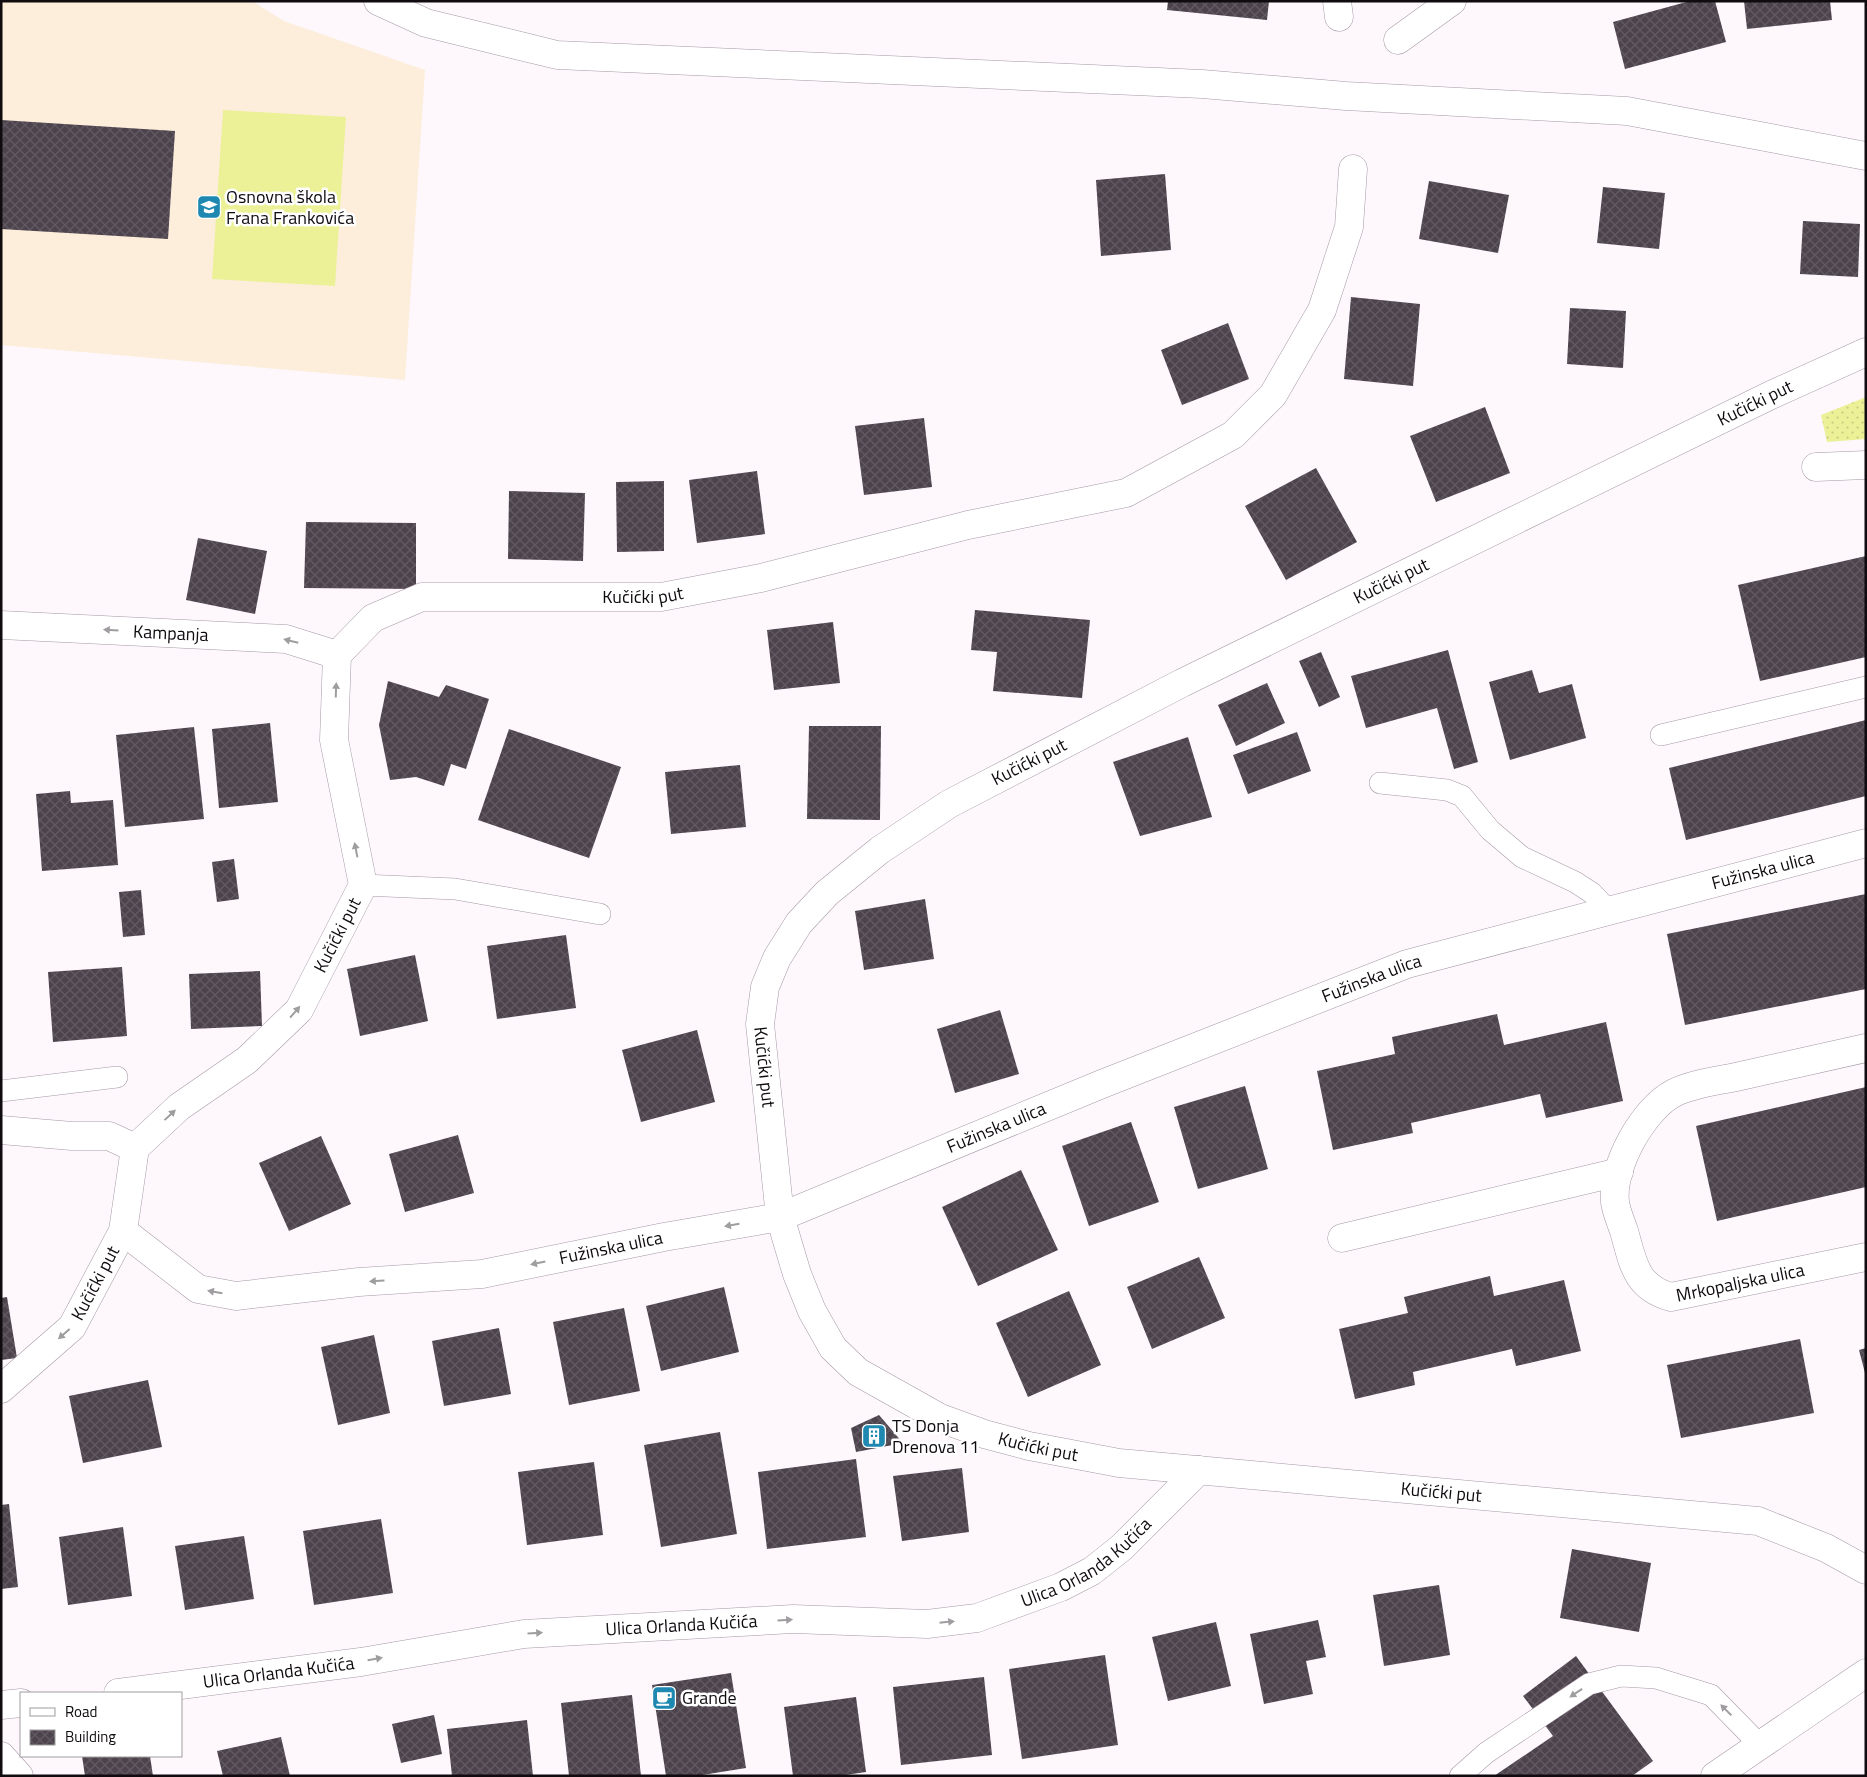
<svg xmlns="http://www.w3.org/2000/svg" width="1867" height="1777" font-family="'Titillium Web',sans-serif">
<style>
.education{fill:#fceedb}
.park{fill:url(#park-dots)}
.pitch{fill:#ecf197}
.building{fill:url(#building-cross-hatch)}
.lines{fill:none;stroke-linecap:round;stroke-linejoin:round}
.service-casing{stroke:#a599a5;stroke-width:22}
.minor-casing{stroke:#a599a5;stroke-width:29}
.tertiary-casing{stroke:#a599a5;stroke-width:29}
.service{stroke:#fff;stroke-width:21}
.minor{stroke:#fff;stroke-width:28}
.tertiary{stroke:#fff;stroke-width:28}
.oneway{fill:#9f9d9f}
.labels{text-anchor:middle;stroke-width:5;stroke-linejoin:round;paint-order:stroke}
.poi-label{font-size:18px;fill:#0f0b0f;stroke:#fff;text-anchor:start}
.street-label{font-size:18px;fill:#0f0b0f;stroke:#fff}
</style>
<defs>
<pattern id="park-dots" width="8" height="8" patternUnits="userSpaceOnUse" patternTransform="scale(1.25)"><rect width="8" height="8" fill="#ecf197"/><path d="M2 2h.1M6 6h.1" fill="none" stroke="#c9cd81" stroke-width="1.8" stroke-linecap="round"/></pattern>
<pattern id="building-cross-hatch" width="8" height="8" patternUnits="userSpaceOnUse" patternTransform="scale(1.25)"><rect width="8" height="8" fill="#4d434d"/><path d="M0 0l8 8M0 8l8-8" fill="none" stroke="#625a62"/></pattern>
</defs>
<rect width="100%" height="100%" fill="#fef8fd"/>
<path class="education" d="M1,1H252L284,21L425,70L405,380L1,345Z"/>
<path class="park" d="M1866,397V439L1827,442L1821,415Z"/>
<path class="pitch" d="M223,110L346,117L335,286L212,279Z"/>
<path class="building" d="M1168,1H1269L1267,20L1167,10Z
M1690,1H1715L1726,42L1625,69L1613,22Z
M1744,1H1830L1832,20L1747,29Z
M1,120L175,131L168,239L1,229Z
M1165,174L1171,250L1101,256L1096,180Z
M1429,181L1509,195L1498,253L1419,239Z
M1603,187L1665,193L1659,249L1597,243Z
M1803,221L1860,224L1858,277L1800,274Z
M1351,297L1420,304L1413,386L1344,379Z
M1570,308L1626,311L1623,368L1567,364Z
M1228,323L1249,379L1182,405L1161,350Z
M1485,407L1510,473L1436,502L1410,436Z
M924,418L932,487L864,495L855,426Z
M1316,468L1357,542L1286,580L1245,506Z
M757,471L765,534L697,543L689,480Z
M664,481V551L617,552L616,482Z
M509,491L585,493L583,561L508,559Z
M306,522L416,523V589L304,588Z
M198,538L267,551L255,614L186,600Z
M1866,556V657L1760,681L1738,585Z
M975,610L1090,620L1082,698L993,691L997,652L971,650Z
M833,622L840,683L774,690L767,630Z
M1448,650L1478,762L1454,769L1437,708L1366,728L1351,676Z
M1321,652L1340,697L1319,707L1299,661Z
M1532,670L1539,693L1572,684L1586,738L1510,760L1489,682Z
M388,681L439,697L446,685L489,699L466,769L451,764L444,786L416,777L390,780L379,725Z
M1267,683L1285,723L1236,746L1218,705Z
M1866,720V796L1686,840L1669,768Z
M270,723L278,802L219,808L212,729Z
M809,726H881L880,820L807,819Z
M194,727L204,819L125,827L116,735Z
M509,729L621,767L589,858L478,820Z
M1297,732L1311,771L1248,794L1233,755Z
M1188,737L1212,817L1140,836L1113,762Z
M740,765L746,827L671,834L665,772Z
M70,791L71,803L113,800L118,865L42,871L36,794Z
M234,859L239,899L217,902L212,862Z
M141,890L145,935L123,937L119,892Z
M1866,894V989L1685,1025L1667,934Z
M925,899L934,959L864,970L855,911Z
M566,935L576,1008L497,1019L487,946Z
M415,955L428,1021L360,1036L347,969Z
M122,967L127,1036L53,1042L48,972Z
M260,971L262,1026L191,1029L189,974Z
M1000,1010L1019,1074L955,1093L937,1029Z
M1497,1014L1504,1045L1606,1022L1623,1101L1546,1118L1540,1094L1411,1123L1413,1133L1333,1150L1317,1071L1395,1054L1392,1037Z
M697,1030L715,1102L641,1122L622,1050Z
M1245,1086L1268,1169L1198,1189L1174,1107Z
M1866,1087V1187L1717,1221L1696,1126Z
M1131,1122L1159,1202L1089,1226L1062,1146Z
M458,1135L474,1193L405,1212L389,1154Z
M321,1136L351,1204L289,1231L259,1163Z
M1021,1170L1058,1250L978,1286L942,1207Z
M1199,1257L1225,1318L1152,1349L1127,1287Z
M1490,1276L1494,1296L1564,1280L1581,1351L1516,1366L1512,1349L1413,1372L1415,1385L1355,1399L1339,1329L1408,1313L1404,1297Z
M724,1287L739,1352L661,1371L646,1306Z
M1069,1291L1101,1365L1028,1397L996,1323Z
M7,1297L17,1358L1,1360V1298Z
M624,1308L640,1391L569,1405L553,1322Z
M499,1328L511,1394L444,1406L432,1341Z
M374,1335L390,1413L338,1425L321,1347Z
M1800,1339L1814,1413L1681,1438L1667,1365Z
M1866,1348V1373H1865L1859,1350Z
M148,1380L162,1447L83,1463L69,1396Z
M879,1415L903,1443L856,1452L851,1428Z
M720,1432L737,1534L661,1547L644,1445Z
M856,1459L866,1537L767,1549L758,1472Z
M594,1462L603,1535L527,1545L518,1472Z
M962,1468L969,1532L902,1541L893,1476Z
M9,1504L18,1587L1,1589V1505Z
M381,1519L393,1593L314,1605L303,1531Z
M123,1527L132,1596L68,1605L59,1537Z
M244,1536L254,1599L185,1610L175,1546Z
M1572,1549L1651,1563L1639,1632L1560,1618Z
M1439,1585L1450,1655L1384,1666L1373,1595Z
M1318,1620L1326,1657L1306,1661L1313,1694L1264,1704L1250,1634Z
M1216,1622L1231,1686L1168,1701L1152,1637Z
M1105,1655L1118,1745L1022,1759L1009,1669Z
M1576,1656L1653,1761L1632,1776H1494L1553,1736L1523,1696Z
M731,1673L746,1768L696,1776H666L652,1685Z
M984,1677L992,1755L901,1765L893,1687Z
M632,1695L641,1776H569L561,1703Z
M856,1697L866,1772L839,1776H793L784,1707Z
M434,1715L442,1754L401,1763L392,1724Z
M527,1720L533,1776H452L447,1729Z
M281,1737L290,1776H223L217,1751Z
M82,1756H150L153,1776H85Z"/>
<g class="lines">
<defs>
<path id="service" d="M1661,735L1866,687
M1380,783L1447,790L1462,796L1490,830L1522,857L1575,882L1592,893L1609,911
M363,885L455,889L600,914
M1,1091L117,1077
M1460,1776L1486,1753L1589,1684L1621,1676L1656,1678L1711,1695L1760,1745"/>
<g id="minor">
<path d="M1337,1L1339,17"/>
<path d="M1398,40L1452,1"/>
<path id="s1" d="M1866,352L1771,395L1182,683L949,804L880,850L827,893L799,923L777,958L765,987L760,1024L780,1217L797,1274L812,1311L833,1348L858,1372L940,1418L984,1434L1029,1446L1119,1463L1758,1521L1826,1548L1866,1570"/>
<path d="M1816,467L1866,465"/>
<path id="s2" d="M1,625L286,639L337,655"/>
<path id="s3" d="M1866,1048C1823,1058 1779,1067 1736,1077C1716,1081 1692,1084 1674,1093C1643,1109 1611,1167 1615,1202C1616,1211 1621,1222 1624,1231C1633,1262 1635,1287 1671,1297L1866,1257"/>
<path d="M1,1130L72,1136H109L135,1148"/>
<path id="s4" d="M123,1231L198,1289L236,1296L359,1282L482,1274L664,1237L780,1217L1102,1084L1407,964L1866,843"/>
<path d="M1342,1238L1619,1172"/>
<path id="s5" d="M1,1389L72,1327L123,1231L135,1148L179,1107L247,1060L299,1010L363,885L334,740L337,655L373,618L422,597H661L761,578L968,525L1126,493L1233,435L1273,395L1322,310L1349,227L1353,169"/>
<path id="s6" d="M118,1693L361,1662L524,1634L793,1619L927,1624L977,1618L1061,1587L1092,1571L1121,1548L1199,1470"/>
<path d="M1,1705L21,1703"/>
<path d="M1,1756L19,1776"/>
</g>
<path id="tertiary" d="M378,1L426,23L557,55L1202,84L1346,96L1627,111L1866,156
M1715,1776L1866,1673"/>
</defs>
<use href="#service" class="service-casing"/>
<use href="#minor" class="minor-casing"/>
<use href="#tertiary" class="tertiary-casing"/>
<use href="#service" class="service"/>
<use href="#minor" class="minor"/>
<use href="#tertiary" class="tertiary"/>
</g>
<defs><path id="oneway-solid" d="M-6-.8H1V-3.2L6.5 0L1 3.2V.8H-6Z" transform="scale(1.25)"/></defs>
<g class="oneway">
<use href="#oneway-solid" transform="translate(111 630) rotate(-177)"/>
<use href="#oneway-solid" transform="translate(291 641) rotate(-166)"/>
<use href="#oneway-solid" transform="translate(336 690) rotate(-88)"/>
<use href="#oneway-solid" transform="translate(356 850) rotate(-101)"/>
<use href="#oneway-solid" transform="translate(295 1012) rotate(-49)"/>
<use href="#oneway-solid" transform="translate(170 1115) rotate(-43)"/>
<use href="#oneway-solid" transform="translate(732 1225) rotate(170)"/>
<use href="#oneway-solid" transform="translate(538 1263) rotate(168)"/>
<use href="#oneway-solid" transform="translate(377 1281) rotate(177)"/>
<use href="#oneway-solid" transform="translate(215 1292) rotate(-170)"/>
<use href="#oneway-solid" transform="translate(64 1334) rotate(139)"/>
<use href="#oneway-solid" transform="translate(785 1620) rotate(-3)"/>
<use href="#oneway-solid" transform="translate(947 1622) rotate(-6)"/>
<use href="#oneway-solid" transform="translate(535 1633) rotate(-3)"/>
<use href="#oneway-solid" transform="translate(375 1659) rotate(-10)"/>
<use href="#oneway-solid" transform="translate(1576 1693) rotate(146)"/>
<use href="#oneway-solid" transform="translate(1726 1710) rotate(-135)"/>
</g>
<defs>
<symbol id="school-square" viewBox="-11 -11 22 22"><rect x="-9" y="-9" width="18" height="18" rx="4" fill="#1e88b0" stroke="#fff"/><path d="M0-5L7-2L0 1L-7-2ZM-4 1L0 2.5L4 1V4Q0 6-4 4Z" fill="#fff"/></symbol>
<symbol id="building-square" viewBox="-11 -11 22 22"><rect x="-9" y="-9" width="18" height="18" rx="4" fill="#1e88b0" stroke="#fff"/><path d="M-4-6H4V6H1V3H-1V6H-4ZM-2.5-4.3h1.7v1.8h-1.7ZM.8-4.3h1.7v1.8H.8ZM-2.5-1h1.7V.8h-1.7ZM.8-1h1.7V.8H.8Z" fill="#fff"/></symbol>
<symbol id="cafe-square" viewBox="-11 -11 22 22"><rect x="-9" y="-9" width="18" height="18" rx="4" fill="#1e88b0" stroke="#fff"/><path d="M-5.5-4.5H6V0H3Q3 3.5 0 3.5H-2.5Q-5.5 3.5-5.5 0ZM3-3.2v2h1.7v-2ZM-6 4.5H4V6H-6Z" fill="#fff"/></symbol>
</defs>
<g fill-rule="evenodd">
<use href="#school-square" x="195" y="193" width="28" height="28"/>
<use href="#building-square" x="860" y="1422" width="28" height="28"/>
<use href="#cafe-square" x="650" y="1684" width="28" height="28"/>
</g>
<g class="labels">
<g class="poi-label">
<text x="226" y="203">Osnovna škola<tspan x="226" dy="21">Frana Frankovića</tspan></text>
<text x="892" y="1432">TS Donja<tspan x="892" dy="21">Drenova 11</tspan></text>
<text x="682" y="1704">Grande</text>
</g>
<g class="street-label">
<text transform="translate(1755 403) rotate(-26)" y="6">Kučićki put</text>
<text transform="translate(1391 581) rotate(-26)" y="6">Kučićki put</text>
<text dy="6" stroke="none"><textPath href="#s5" startOffset="1201">Kučićki put</textPath></text>
<text dy="6" stroke="none"><textPath href="#s2" startOffset="170">Kampanja</textPath></text>
<text transform="translate(1029 762) rotate(-27)" y="6">Kučićki put</text>
<text dy="6" stroke="none"><textPath href="#s4" startOffset="1728">Fužinska ulica</textPath></text>
<text dy="6" stroke="none"><textPath href="#s5" startOffset="586">Kučićki put</textPath></text>
<text dy="6" stroke="none"><textPath href="#s4" startOffset="1322">Fužinska ulica</textPath></text>
<text dy="6" stroke="none"><textPath href="#s1" startOffset="1368">Kučićki put</textPath></text>
<text dy="6" stroke="none"><textPath href="#s4" startOffset="918">Fužinska ulica</textPath></text>
<text dy="6" stroke="none"><textPath href="#s4" startOffset="512">Fužinska ulica</textPath></text>
<text dy="6" stroke="none"><textPath href="#s3" startOffset="514">Mrkopaljska ulica</textPath></text>
<text dy="6" stroke="none"><textPath href="#s5" startOffset="144">Kučićki put</textPath></text>
<text dy="6" stroke="none"><textPath href="#s1" startOffset="1892">Kučićki put</textPath></text>
<text dy="6" stroke="none"><textPath href="#s1" startOffset="2298">Kučićki put</textPath></text>
<text dy="6" stroke="none"><textPath href="#s6" startOffset="988">Ulica Orlanda Kučića</textPath></text>
<text dy="6" stroke="none"><textPath href="#s6" startOffset="568">Ulica Orlanda Kučića</textPath></text>
<text dy="6" stroke="none"><textPath href="#s6" startOffset="162">Ulica Orlanda Kučića</textPath></text>
</g>
</g>
<rect width="1867" height="1777" fill="none" stroke="#0f0b0f" stroke-width="5"/>
<rect x="20" y="1692" width="162" height="65" fill="#ffffff" stroke="#9f9d9f"/>
<rect x="30" y="1708" width="25" height="8" fill="#ffffff" stroke="#9f9d9f"/>
<text x="65" y="1717" font-size="15" fill="#0f0b0f">Road</text>
<rect x="30" y="1730" width="25" height="15" fill="url(#building-cross-hatch)" stroke="#9f9d9f"/>
<text x="65" y="1742" font-size="15" fill="#0f0b0f">Building</text>
</svg>
